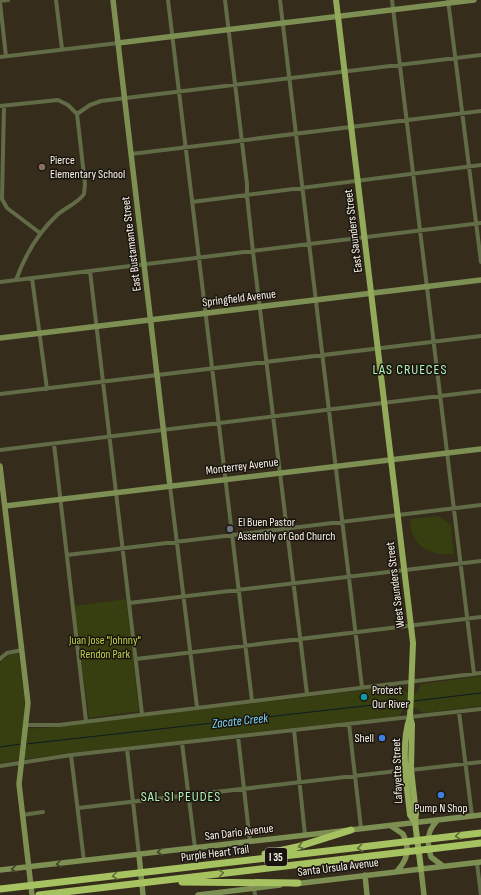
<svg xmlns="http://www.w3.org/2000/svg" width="481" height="895" font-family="'Sofia Sans Condensed',sans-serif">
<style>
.green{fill:#373e0f}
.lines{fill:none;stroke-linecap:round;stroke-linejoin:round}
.stream{stroke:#0c1d24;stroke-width:1}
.street{stroke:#616c47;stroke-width:4}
.secondary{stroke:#7d8f52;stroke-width:5.5}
.primary{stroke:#93aa5a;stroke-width:6}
.highway{stroke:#a7c361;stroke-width:7}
.oneway{stroke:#606c38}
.oneway2{stroke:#414629}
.education-dot{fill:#8d6e63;stroke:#19150e;stroke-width:1.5}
.worship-dot{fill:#6b7280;stroke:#19150e;stroke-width:1.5}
.culture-dot{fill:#0f9aa8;stroke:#19150e;stroke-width:1.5}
.shop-dot{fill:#3f7fe0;stroke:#19150e;stroke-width:1.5}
.labels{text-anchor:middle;stroke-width:3;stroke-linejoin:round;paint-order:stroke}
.shield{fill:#19150e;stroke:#b6b0a7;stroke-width:1}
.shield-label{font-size:11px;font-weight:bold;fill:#f9f2e9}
.poi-label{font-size:12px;fill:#f9f2e9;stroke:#19150e;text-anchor:start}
.street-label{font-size:12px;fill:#f9f2e9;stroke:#19150e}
.park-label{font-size:12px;fill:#bed24a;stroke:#19150e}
.water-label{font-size:13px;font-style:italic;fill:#7cd4f3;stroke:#19150e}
.quarter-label{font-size:14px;letter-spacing:1px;fill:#b2f1b8;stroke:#19150e}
</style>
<rect width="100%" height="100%" fill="#352c1c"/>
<path class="green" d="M439,516L451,525L454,554C431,557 409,545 410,519Z
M126,599L139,711L89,718L74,606Z
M17,653L19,655L25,702L23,729L56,727L397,686L407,692L417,693L421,684L481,676V706L423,713L416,708L406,707L399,716L61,754L0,763V663L9,655Z"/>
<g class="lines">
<path class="stream" d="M414,701L481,693
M26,744L409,701
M0,747L21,744"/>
<path class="street" d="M56,0L62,49
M168,0L252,701
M225,0L247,184V196L253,252L307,694
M280,0L362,687
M392,0L474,674
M448,0L481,262
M0,1L8,0
M0,3L6,56
M0,57L118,43
M0,106L58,100L68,105L77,114L90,105L101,101L481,55
M4,106L2,199L7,208L40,233
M131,154L481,111
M192,202L481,165
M90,271L142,714
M32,278L47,389
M16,280C25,255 37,234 57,215C65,208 78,203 84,194L85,184L77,114
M0,282L481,223
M0,394L481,336
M54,444L86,721
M0,450L481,391
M170,486L197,707
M67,555L481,505
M129,603L481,561
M0,659L7,653L22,650
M136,659L481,617
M459,712L472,816
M349,724L361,828
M27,725H59L481,673
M294,730L305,835
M238,736L250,842
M182,743L195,848
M127,749L139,855
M71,755L84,861
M0,766L71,755L481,709
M411,770L481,762
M78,808L406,770
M22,815L43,812
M477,863L481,895
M254,888L255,895"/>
<path class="secondary" d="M113,0L170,486
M118,43L474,0
M0,338L481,280
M0,466L28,703L19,784L32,895
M5,506L481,449
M438,820C427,830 426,842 431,857L443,866
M391,826L403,834C410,849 408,859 397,871
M139,855L143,895
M421,869L424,895
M0,870L481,815
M365,875L367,895
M294,884L481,862
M198,895L280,885"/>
<path class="primary" d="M336,0L413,643L410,717C400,744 407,787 410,815L415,822
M410,717L412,724L411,769L416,814L415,822L421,869"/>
<path class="highway" d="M265,854L297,847L351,830
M182,882L298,883
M0,889L481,833
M39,895L481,843"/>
</g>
<defs><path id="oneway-chevron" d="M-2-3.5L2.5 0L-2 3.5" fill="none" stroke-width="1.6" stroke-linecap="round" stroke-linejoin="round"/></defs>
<g class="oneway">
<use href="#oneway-chevron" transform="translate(458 836) rotate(173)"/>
<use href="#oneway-chevron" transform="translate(301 846) rotate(164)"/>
<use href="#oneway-chevron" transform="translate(360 848) rotate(174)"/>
<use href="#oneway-chevron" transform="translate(221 873) rotate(-8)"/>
<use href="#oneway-chevron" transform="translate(115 876) rotate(173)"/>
</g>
<g class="oneway2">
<use href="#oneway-chevron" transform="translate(160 852) rotate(173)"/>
<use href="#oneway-chevron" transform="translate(59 864) rotate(173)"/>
<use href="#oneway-chevron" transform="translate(14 869) rotate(174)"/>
</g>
<circle class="education-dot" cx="42" cy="167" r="4"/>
<circle class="worship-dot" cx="230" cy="529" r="4"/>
<circle class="culture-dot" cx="364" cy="697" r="4"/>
<g class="shop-dot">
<circle cx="382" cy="738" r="4"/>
<circle cx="441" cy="795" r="4"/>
</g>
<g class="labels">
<rect class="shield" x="265" y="848" width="22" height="18" rx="3"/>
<g class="shield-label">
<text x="276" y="861">I 35</text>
</g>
<g class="poi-label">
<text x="50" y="164">Pierce<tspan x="50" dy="14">Elementary School</tspan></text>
<text x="238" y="526">El Buen Pastor<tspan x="238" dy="14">Assembly of God Church</tspan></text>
<text x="372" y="694">Protect<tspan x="372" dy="14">Our River</tspan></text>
<text x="374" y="742" text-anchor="end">Shell</text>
<text x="441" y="812" text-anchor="middle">Pump N Shop</text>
</g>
<g class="street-label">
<text transform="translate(353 231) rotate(-97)" y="4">East Saunders Street</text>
<text transform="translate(131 244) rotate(-97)" y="4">East Bustamante Street</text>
<text transform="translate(239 298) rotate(-7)" y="4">Springfield Avenue</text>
<text transform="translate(242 466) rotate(-7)" y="4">Monterrey Avenue</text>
<text transform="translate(395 585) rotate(-97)" y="4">West Saunders Street</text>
<text transform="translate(397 771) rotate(-92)" y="4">Lafayette Street</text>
<text transform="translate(239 832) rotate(-7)" y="4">San Dario Avenue</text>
<text transform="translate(215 853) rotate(-7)" y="4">Purple Heart Trail</text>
<text transform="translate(338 867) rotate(-7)" y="4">Santa Ursula Avenue</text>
</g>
<g class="park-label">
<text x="105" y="644">Juan Jose "Johnny"<tspan x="105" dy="14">Rendon Park</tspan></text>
</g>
<g class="water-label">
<text transform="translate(240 720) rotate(-6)" y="5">Zacate Creek</text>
</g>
<g class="quarter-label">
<text x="410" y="374">LAS CRUECES</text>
<text x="181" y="801">SAL SI PEUDES</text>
</g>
</g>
</svg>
